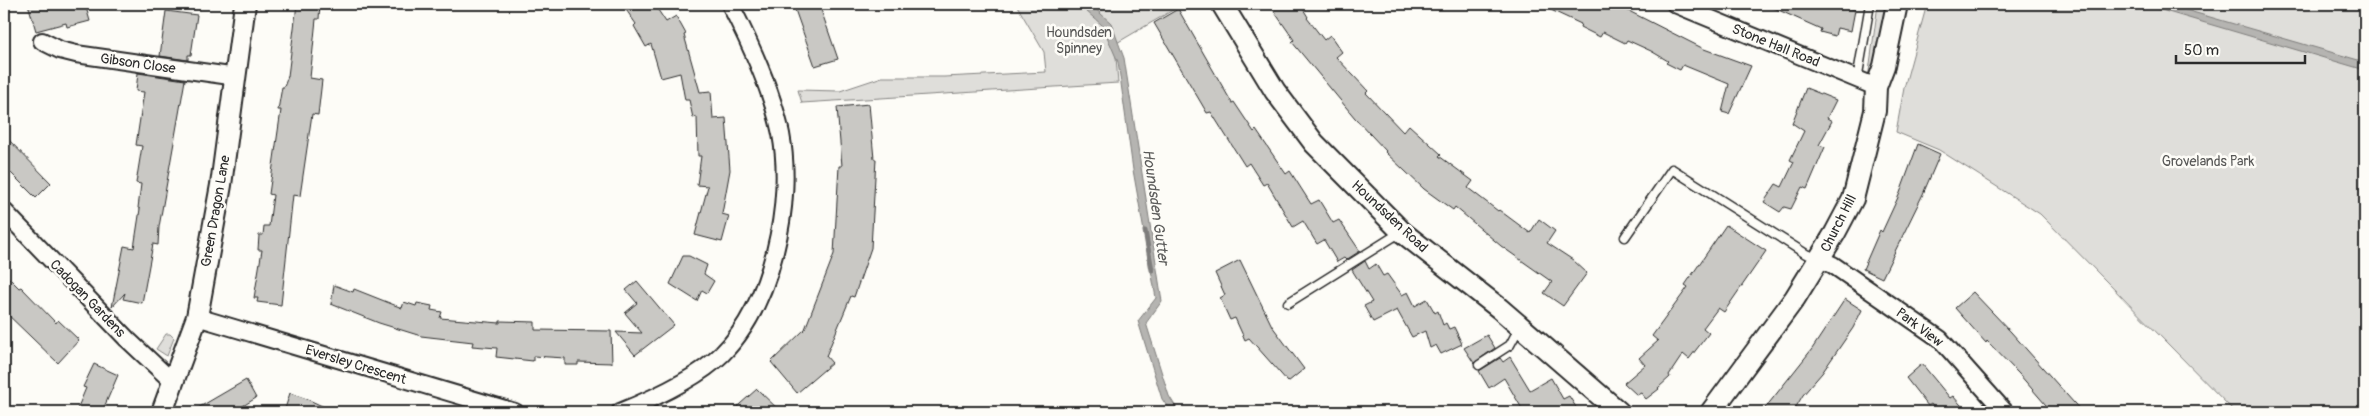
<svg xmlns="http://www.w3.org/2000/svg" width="2369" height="416" font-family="Pangolin,sans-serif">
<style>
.green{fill:#dfdeda;stroke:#858482}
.water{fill:#b5b4b1;stroke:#7e7d7b}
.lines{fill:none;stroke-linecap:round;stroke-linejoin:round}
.stream{stroke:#7e7d7b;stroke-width:5}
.building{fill:#c9c8c4;stroke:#2b2b2b}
.service-casing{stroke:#2b2b2b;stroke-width:11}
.minor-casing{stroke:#2b2b2b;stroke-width:20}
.tertiary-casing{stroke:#2b2b2b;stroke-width:24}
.service{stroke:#fdfcf7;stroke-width:8}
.minor{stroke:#fdfcf7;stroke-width:16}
.tertiary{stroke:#fdfcf7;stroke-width:20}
.labels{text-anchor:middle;stroke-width:5;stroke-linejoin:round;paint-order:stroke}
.park-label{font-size:14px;fill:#585857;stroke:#fdfcf7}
.street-label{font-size:14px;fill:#2b2b2b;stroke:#fdfcf7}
.water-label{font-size:15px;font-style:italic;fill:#5b5b5a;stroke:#fdfcf7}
</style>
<rect width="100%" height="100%" fill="#fdfcf7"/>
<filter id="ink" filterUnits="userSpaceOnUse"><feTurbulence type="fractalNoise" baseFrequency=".02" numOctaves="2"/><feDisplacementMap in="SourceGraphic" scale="10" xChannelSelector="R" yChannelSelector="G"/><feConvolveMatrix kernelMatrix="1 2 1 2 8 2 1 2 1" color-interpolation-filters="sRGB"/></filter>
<g filter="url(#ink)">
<path class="green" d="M1016,4H1183L1115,44L1118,83L802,103L798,90L840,91L882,77H944L1046,72L1044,52Z
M1878,4H1890L1877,79H1868Z
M1927,4H2365V412H2235L2040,214L1939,150L1896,132L1904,88Z
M166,334H170L174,338L167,356L156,349Z"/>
<path class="water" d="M1078,4H1090L1111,23L1124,58L1162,301L1146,323L1169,396L1179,412H1171L1162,399L1138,321L1156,298L1133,170L1118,62L1102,25Z
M2141,4H2165L2365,62V70Z"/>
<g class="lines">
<path class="stream" d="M1145,231L1152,270"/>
</g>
<path class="building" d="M28,4H85L90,21L67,27L66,23L36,31Z
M297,4H320L319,19H316L310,78L322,80L318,115L312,114L300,196L293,195L281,305L257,302L258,298H254L262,250H258L259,235H263L264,226H269L273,195L269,194L281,110H278L282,87H284L288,76Z
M622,4H654L666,22L676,16L686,34L684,35L700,92L711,91L713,119L726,118L730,170L722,214L729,216L722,242L695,235L708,186L697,185L701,156H698L697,117L693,118L689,100H685L680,73L661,78L651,44L646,47L634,26L636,24Z
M793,4H819L838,59L815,66Z
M1269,4H1300L1308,17L1307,18L1324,40L1330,35L1342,52L1336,57L1368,91L1366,93L1403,132L1409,125L1441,154L1439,156L1473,181L1468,188L1498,211L1499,210L1530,233L1539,219L1555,231L1547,243L1573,260L1587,273L1563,306L1544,293L1552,282L1501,246L1455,207L1453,210L1424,189L1385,152L1386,151L1355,118L1292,42L1294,40Z
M1538,4H1615L1704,49L1751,66L1729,114L1722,112L1729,84L1683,65L1680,70L1666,63L1668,61L1651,51L1627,40L1625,43L1603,32L1600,37L1580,27L1581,24Z
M1765,4H1827L1855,10L1851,31L1837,28L1835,36L1820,32L1821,29Z
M1178,9L1232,103L1234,102L1254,132L1256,130L1286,174L1290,171L1311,204L1319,200L1333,223L1339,220L1360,251L1346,260L1344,258L1337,262L1324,240L1317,244L1303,221L1293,227L1267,183L1263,185L1249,163L1245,166L1211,112L1207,113L1154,23Z
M166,11L197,15L191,55H188V60L160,56Z
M138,73L185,80L159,227L158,245L153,244L142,303L123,299L125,293L112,307L124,246L134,248L140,209L138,208L141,184L136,183L142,146L136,145L144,92L136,91Z
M1806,88L1836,100L1827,118L1832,121L1819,145L1825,147L1807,189L1802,187L1791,209L1784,207L1780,212L1764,202L1776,184L1782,187L1794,162L1790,160L1804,131L1792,123Z
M869,104L874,159H876L871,248L854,297L851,296L826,356L832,363L797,393L771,362L805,329L834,254L839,166H842L837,107Z
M4,135L51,183L36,198L4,166Z
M1918,144L1940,154L1923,194L1882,278L1863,269L1880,230L1882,232L1900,193Z
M1726,225L1766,251L1724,312L1718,308L1703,328L1709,333L1689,359L1683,354L1669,375L1670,377L1658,388L1659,389L1646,399L1641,393L1637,395L1624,383L1645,365L1639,358L1658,341L1652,336L1688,287L1685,285Z
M683,256H689L707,265L704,274L714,281L707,293L702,290L697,301L670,284Z
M1240,260L1272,326L1304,369L1288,382L1249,338L1245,340L1235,318L1230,320L1220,298L1225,295L1215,273Z
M1365,261L1369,269L1376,264L1383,276L1387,274L1402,295L1408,292L1415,306L1427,299L1435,313L1438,311L1443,325L1446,323L1449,329L1454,327L1462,344L1441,354L1436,345L1430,348L1425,331L1412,337L1397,310L1373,322L1364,306L1372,302L1352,270Z
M4,273L19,288L21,287L56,323L58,320L79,340L58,363L4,311Z
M637,281L674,325L635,355L616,332L642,333L625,313L637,303L626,290Z
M334,285L353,292L354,289L402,308L404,302L416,306L417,303L432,306L431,310L442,312L440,318L500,323V321L535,322V330L611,331L612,363L578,362V365H565V358L533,356V361L496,357L497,348L472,346L473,342L421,336L379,323L331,304Z
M1973,292L2011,332L2082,412H2052L2019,374L1987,341L1986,343L1955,308Z
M1845,299L1862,310L1853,328L1822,373L1803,395L1793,412H1762L1812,349Z
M1487,335L1495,348L1474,363L1464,348Z
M1510,357L1530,390L1551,378L1563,399L1569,396L1579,412H1524L1504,378L1489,388L1479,371L1500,358L1503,362Z
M94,364L118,375L102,412H76L86,388L83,387Z
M1922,364L1950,398L1953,396L1967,412H1934L1936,410L1931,404L1928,406L1906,378Z
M246,380L256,398L233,412H191Z
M757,389L781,412H731Z
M290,393L307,399L335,412H284Z"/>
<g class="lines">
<defs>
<path id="service" d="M1857,80L1870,4
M1625,237L1672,169L1806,254L1818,258
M1288,303L1401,232
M1479,365L1510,345L1519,328"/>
<path id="minor" d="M1675,4L1876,87
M42,41L60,50L76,54L237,77
M4,211L127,339L174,383
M1820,259L1833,265L1940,339L2005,412
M197,317L515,412
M620,412C652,399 697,379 722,354C772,304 794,203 781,134C773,94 749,41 730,4"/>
<path id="tertiary" d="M1222,4L1275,91L1314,143L1402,232L1499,308L1619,412
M162,412L197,317L221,185L245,4
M1711,412L1795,298L1835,233L1853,199L1875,111L1876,87L1884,66L1897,4"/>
</defs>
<use href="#service" class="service-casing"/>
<use href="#minor" class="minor-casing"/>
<use href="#tertiary" class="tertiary-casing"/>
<use href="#service" class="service"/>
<use href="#minor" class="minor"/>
<use href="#tertiary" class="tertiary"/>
</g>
</g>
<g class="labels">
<g class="park-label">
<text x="1079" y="37">Houndsden<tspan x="1079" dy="16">Spinney</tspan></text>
<text x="2208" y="166">Grovelands Park</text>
</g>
<g class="street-label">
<text transform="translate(1776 45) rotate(22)" y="5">Stone Hall Road</text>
<text transform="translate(138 63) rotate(8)" y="5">Gibson Close</text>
<text transform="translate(215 211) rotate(-80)" y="5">Green Dragon Lane</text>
<text transform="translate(1390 216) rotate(43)" y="5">Houndsden Road</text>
<text transform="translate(1838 223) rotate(-63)" y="5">Church Hill</text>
<text transform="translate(88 298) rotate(46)" y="5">Cadogan Gardens</text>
<text transform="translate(1920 327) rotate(37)" y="5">Park View</text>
<text transform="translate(356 364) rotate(17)" y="5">Eversley Crescent</text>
</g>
<g class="water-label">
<text transform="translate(1156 207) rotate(82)" y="5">Houndsden Gutter</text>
</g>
</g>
<rect width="2369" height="416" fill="none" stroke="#fdfcf7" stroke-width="20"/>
<rect x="10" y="10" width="2349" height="396" fill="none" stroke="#2b2b2b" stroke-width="2" filter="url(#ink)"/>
<path d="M2176 55v8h129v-8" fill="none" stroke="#2b2b2b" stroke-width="2.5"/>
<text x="2184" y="55" font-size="15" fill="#2b2b2b" stroke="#fdfcf7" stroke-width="4" paint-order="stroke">50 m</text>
</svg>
